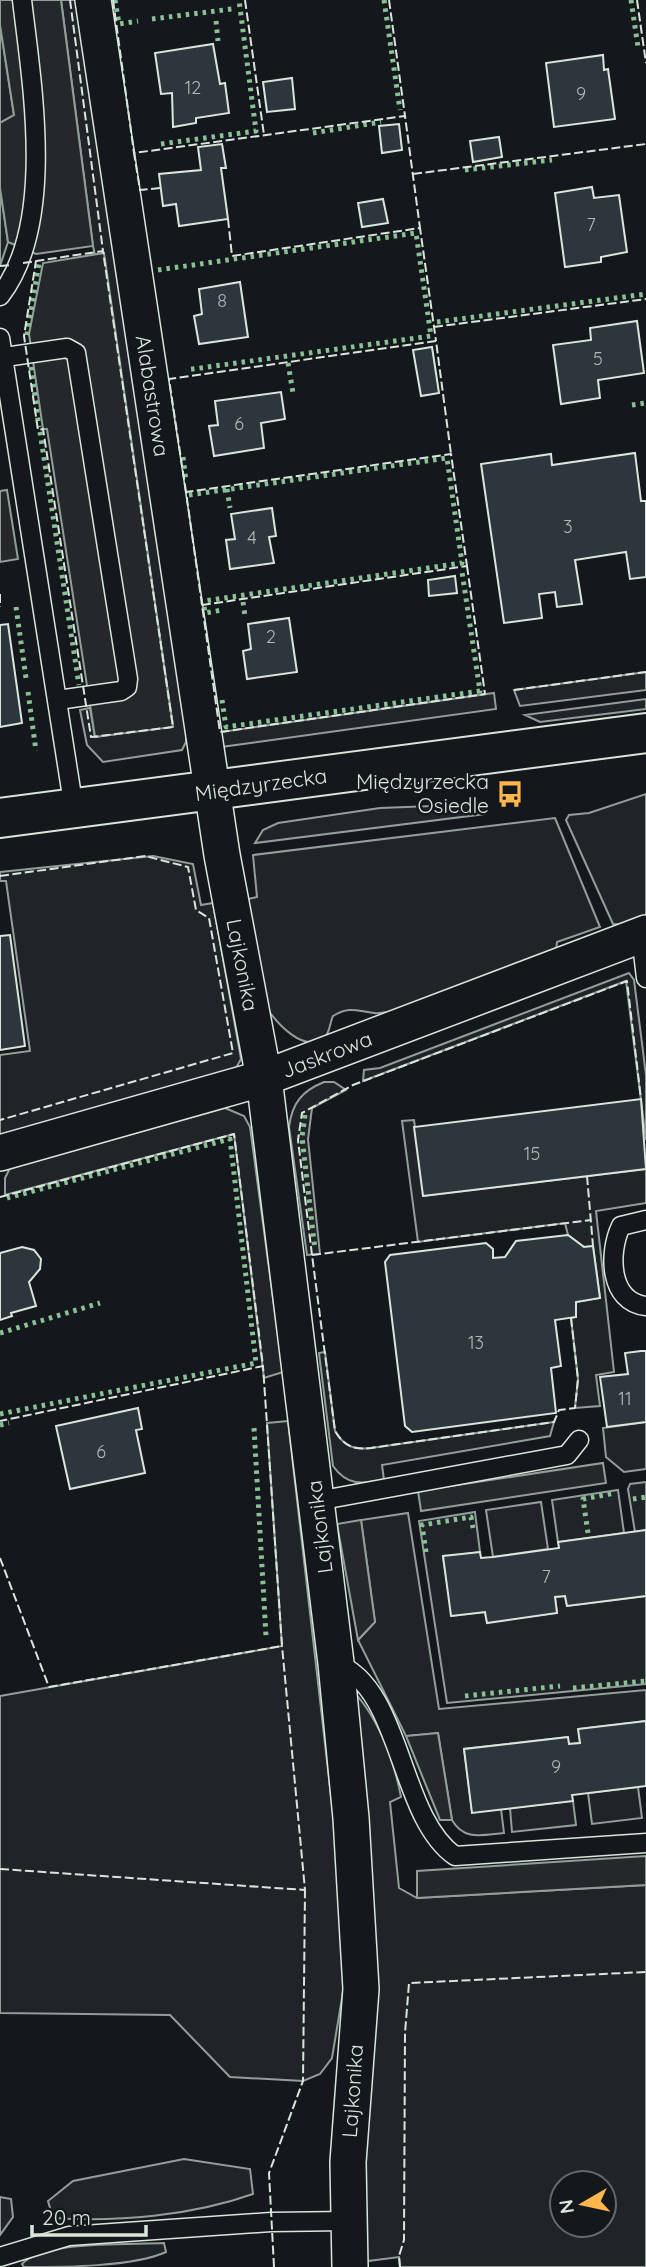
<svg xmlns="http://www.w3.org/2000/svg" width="646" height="2267" font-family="Quicksand,sans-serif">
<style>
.green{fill:#202428;stroke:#939e99;stroke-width:2;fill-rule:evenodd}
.parking{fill:#24282b;stroke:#939e99;stroke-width:2}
.building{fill:#2c363c;stroke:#d8e6dc;stroke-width:2}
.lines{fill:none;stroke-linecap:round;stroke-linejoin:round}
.lane-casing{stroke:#d8e6dc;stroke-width:21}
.street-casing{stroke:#d8e6dc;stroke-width:38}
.secondary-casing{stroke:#d8e6dc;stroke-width:42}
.lane{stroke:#14181c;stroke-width:18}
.street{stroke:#14181c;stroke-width:35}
.secondary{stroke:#14181c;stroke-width:38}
.hedge{stroke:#8ac095;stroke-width:5;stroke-dasharray:3.5 5;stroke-linecap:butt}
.fence{stroke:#d8e6dc;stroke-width:2;stroke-dasharray:9 3.5;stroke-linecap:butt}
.labels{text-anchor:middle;stroke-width:5;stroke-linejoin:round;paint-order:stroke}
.number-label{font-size:18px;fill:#adbab4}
.street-label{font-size:21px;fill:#d8e6dc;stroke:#14181c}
.poi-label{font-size:21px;fill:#d8e6dc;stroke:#14181c;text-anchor:end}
</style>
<rect width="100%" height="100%" fill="#14181c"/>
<path class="green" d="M61,0H79L186,726V742L182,750L103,762L87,745L80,710L90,708L95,737L173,726L103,253L95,255L93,246Z
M0,25L14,115L0,123Z
M0,188L8,242L0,266Z
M646,672V690L520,706L514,690Z
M494,693L496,709L221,747V732Z
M646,699V709L540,722L525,715Z
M646,794V915L622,925L613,924L566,820L569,815L589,813Z
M485,804V814L255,843L263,830L278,823L380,808Z
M555,818L600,927L557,942L556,952L398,1011C391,1011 381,1014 374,1013C356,1011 350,1006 333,1016C330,1022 330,1032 325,1037C304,1055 276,1022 266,1007L248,899L257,897L253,855Z
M153,856L193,864L201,905L213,903L241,1059L236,1068L0,1145V1055L30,1051L6,881H0V872Z
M629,973L634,980L646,1075V1140L626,981L363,1081L364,1070L380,1068Z
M324,1082H334L346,1090L312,1108L308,1139L320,1254L307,1255L289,1127C292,1103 302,1091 324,1082Z
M225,1108L244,1116L250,1127L283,1372L264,1378L234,1134L5,1195V1178L10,1168Z
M414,1120L424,1196L646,1169V1203L596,1211L614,1372L596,1375L600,1406L575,1408L578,1379L571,1318L576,1317V1302L600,1298L593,1246L584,1247L568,1235L565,1223L418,1242L402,1121Z
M325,1352L335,1431C344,1446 353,1450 371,1448L554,1422L550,1436L382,1465L384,1480C362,1484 347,1486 333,1466L319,1353Z
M288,1421L342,1892L344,1986L332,2058L320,2074L303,2081L230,2077L170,2015L0,2013V1696L282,1646L267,1423Z
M646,1422V1469L624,1472L606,1457L603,1428Z
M646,1482V1530L635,1532L628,1489L630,1484Z
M618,1490L624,1533L558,1542L552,1500Z
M541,1502L548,1549L493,1557L486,1510Z
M475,1512L480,1552L443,1557L452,1616L485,1612L487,1622L557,1613L555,1597L565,1596L567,1606L646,1596V1684L447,1703L419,1521Z
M408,1513L439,1709L646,1690V1721L579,1729L580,1743L569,1744L567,1737L464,1749L472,1812L501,1809L504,1833C482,1835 464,1841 452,1820L438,1733L406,1736L358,1640L375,1622L361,1520Z
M347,1686C376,1710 394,1760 401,1797L390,1802L399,1888L417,1898L646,1885V2267H400L399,2257L360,2262ZM562,2183H604V2225H562Z
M638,1787L642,1818L592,1824L588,1793Z
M573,1801L576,1825L512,1832L510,1808Z
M184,2159L250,2169L253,2194C191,2216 118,2222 53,2218L48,2201L73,2181Z
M0,2197L11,2199L13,2217L0,2235Z
M164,2243L166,2252C133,2267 63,2267 24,2267L22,2264C45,2240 130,2245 164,2243Z"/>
<path class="parking" d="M0,0H61L93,246L36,254L8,242L0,188V123L14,115L0,25Z
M104,253L173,727L95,737L47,429H43L29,334L43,263Z
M7,490L18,559L0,562V491Z
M603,1463L606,1483L421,1511L418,1491Z
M361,1520L375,1622L358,1640L337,1524Z
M438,1733L452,1820H440L406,1736Z
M646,1856V1885L417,1898V1871Z"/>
<path class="building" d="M213,44L220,84L225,83L229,113L196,118V123L173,127L172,93L161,94L155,53Z
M603,55L604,70L608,69L615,119L554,127L546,63Z
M292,78L295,109L267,112L263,82Z
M399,124L402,150L382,153L379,126Z
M499,137L502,157L473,162L470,141Z
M222,144L226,168H221L228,219L179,226L176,204L163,206L159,174L201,170L198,147Z
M592,187L594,198L619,195L627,252L601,257V262L565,267L555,193Z
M383,199L388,223L362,227L358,203Z
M240,282L248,337L199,344L194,316L202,314L199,289Z
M637,321L644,373L598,380L600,398L561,404L553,345L591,340L590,328Z
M432,347L439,393L421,396L413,350Z
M281,392L285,419L261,423L264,448L214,456L209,426L218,425L215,401Z
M635,453L641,501H646V577L630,579L626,552L575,560L582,604L557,607L555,592L539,594L542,618L504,623L481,464L551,454L552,465Z
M272,508L276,536L269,537L274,563L230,569L226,540L235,539L231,514Z
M455,576L457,593L429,596L428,580Z
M289,618L297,672L247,679L243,651L251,649L248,624Z
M8,624L22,723L0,727V625Z
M10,935L25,1046L0,1050V936Z
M641,1099L646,1169L423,1196L414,1127Z
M568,1235L584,1247L593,1246L600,1298L576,1302V1317L555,1320L561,1366L551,1368L556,1413L412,1432L405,1426L385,1262L390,1255L486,1243L493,1249V1258L505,1257L516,1241Z
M22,1247L34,1250L41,1259L40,1269L29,1282L36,1306L11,1313L12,1316L0,1320V1253Z
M641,1351H646V1422L607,1427L600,1377L628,1374L625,1353Z
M138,1408L142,1429L136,1430L145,1473L70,1489L56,1426Z
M646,1530V1596L567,1606L565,1596L555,1597L557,1613L487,1623L485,1612L451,1616L443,1556L480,1552L481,1558L493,1557L559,1548L558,1542Z
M646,1721V1786L572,1795L573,1801L472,1813L464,1749L568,1737L569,1744L580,1743L578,1729Z"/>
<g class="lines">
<defs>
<path id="lane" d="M0,296C56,224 32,85 22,0
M0,338L74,809
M5,357L67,348L76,353L128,679L127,687L121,691L58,700
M641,935L646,978
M646,1220L621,1226C608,1253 609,1302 646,1306
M317,1501L567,1455L579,1440
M336,1663C403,1689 398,1816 455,1856L646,1843
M0,2257L69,2236L271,2222L347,2221"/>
<path id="street" d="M93,0L222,855L264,1078L336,1663L351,1818L361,1989L348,2162L350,2267
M0,1153L264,1078L646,933"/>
<path id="secondary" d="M0,818L646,733"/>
</defs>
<use href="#lane" class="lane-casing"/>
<use href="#street" class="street-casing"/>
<use href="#secondary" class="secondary-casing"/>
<use href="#lane" class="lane"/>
<use href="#street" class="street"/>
<use href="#secondary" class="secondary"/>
<path class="hedge" d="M115,0L119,24L138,21
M384,0L400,110
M631,0L638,47
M152,19L232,9
M216,21L218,41
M313,133L381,122
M161,144L256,131L239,0
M465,170L552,160
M158,270L416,233L431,336L186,370
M437,322L646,294
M27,335L39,263
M288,363L293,393
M31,367L39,427
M632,405L646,403
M40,432L79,685
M183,457L186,481
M227,489L230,508
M189,495L447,458L462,563L204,601
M243,602L245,616
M16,607L26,678
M204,607L205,613L222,610
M28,692L36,751
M222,700L226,727L480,691L462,572
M305,1115L302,1137L315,1250
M0,1333L100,1303
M0,1414L256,1363L230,1139L7,1198
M0,1425L9,1423
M254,1428L266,1636
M633,1499L646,1497
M588,1533L583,1499L615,1493
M426,1552L422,1525L471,1517L473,1528
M573,1688L646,1681
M465,1696L560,1686"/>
<path class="fence" d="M70,0L103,251
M113,0L134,153
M245,0L264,135
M389,0L405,116
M637,0L646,63
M413,174L646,144
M160,188L140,190L134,153L405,116L420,228
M228,219L232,256L420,228L436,341
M23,263L103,251L173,727L91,737L43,429L38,430L24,336L36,261
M0,266L12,265
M434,327L646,299
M186,492L169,379L436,341L451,454
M467,566L485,694L220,732L202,605Z
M0,594V607
M202,605L186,492L451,454L467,566
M514,690L646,672
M0,876L145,856L188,867L196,910L209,918L233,1053L0,1120
M587,1176L593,1246
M0,1197L234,1134L263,1366L0,1421
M312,1255L298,1140L302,1113L353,1085L627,981L641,1099
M571,1318L578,1379L575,1408L559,1410L554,1422L371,1448C353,1450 344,1446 335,1431L312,1255L591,1220
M0,1558L49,1687L282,1646L263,1366
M0,1869L305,1890L282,1646
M274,2267L269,2173L303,2081L305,1890
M400,2267L399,2256L404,2240L405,2033L409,1983L646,1972"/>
</g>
<defs>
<symbol id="bus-bare" viewBox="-9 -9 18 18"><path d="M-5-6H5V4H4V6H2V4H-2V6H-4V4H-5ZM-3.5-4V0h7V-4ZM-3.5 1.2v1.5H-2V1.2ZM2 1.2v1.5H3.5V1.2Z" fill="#ffb74d" stroke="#14181c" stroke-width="2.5" paint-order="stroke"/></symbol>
</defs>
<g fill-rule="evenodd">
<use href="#bus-bare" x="491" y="775" width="38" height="38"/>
</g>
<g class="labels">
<g class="number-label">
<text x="193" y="94">12</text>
<text x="581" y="100">9</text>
<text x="591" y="231">7</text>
<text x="222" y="307">8</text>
<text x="598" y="365">5</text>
<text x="239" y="430">6</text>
<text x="568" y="533">3</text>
<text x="252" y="544">4</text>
<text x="271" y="643">2</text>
<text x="532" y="1160">15</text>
<text x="476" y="1349">13</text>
<text x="625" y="1405">11</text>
<text x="101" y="1458">6</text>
<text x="546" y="1583">7</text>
<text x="556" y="1773">9</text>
</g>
<g class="street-label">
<text transform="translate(152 396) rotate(81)" y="7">Alabastrowa</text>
<text transform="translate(261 785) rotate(-8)" y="7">Międzyrzecka</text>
<text transform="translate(242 965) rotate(79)" y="7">Lajkonika</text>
<text transform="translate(327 1055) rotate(-21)" y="7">Jaskrowa</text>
<text transform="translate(320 1527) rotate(-97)" y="7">Lajkonika</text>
<text transform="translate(353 2091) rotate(-86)" y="7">Lajkonika</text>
</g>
<g class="poi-label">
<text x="489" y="789">Międzyrzecka<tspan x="489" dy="24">Osiedle</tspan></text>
</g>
</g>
<g transform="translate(583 2204) rotate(261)"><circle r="33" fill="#14181c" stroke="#626a69" stroke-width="2"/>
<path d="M0-5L12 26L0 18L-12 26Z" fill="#ffb74d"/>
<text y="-10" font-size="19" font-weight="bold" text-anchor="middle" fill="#d8e6dc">N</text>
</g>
<path d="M32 2225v10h114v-10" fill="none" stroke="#d8e6dc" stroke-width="3.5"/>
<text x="42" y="2225" font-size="21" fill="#d8e6dc" stroke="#14181c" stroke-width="5" paint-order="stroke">20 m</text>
</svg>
